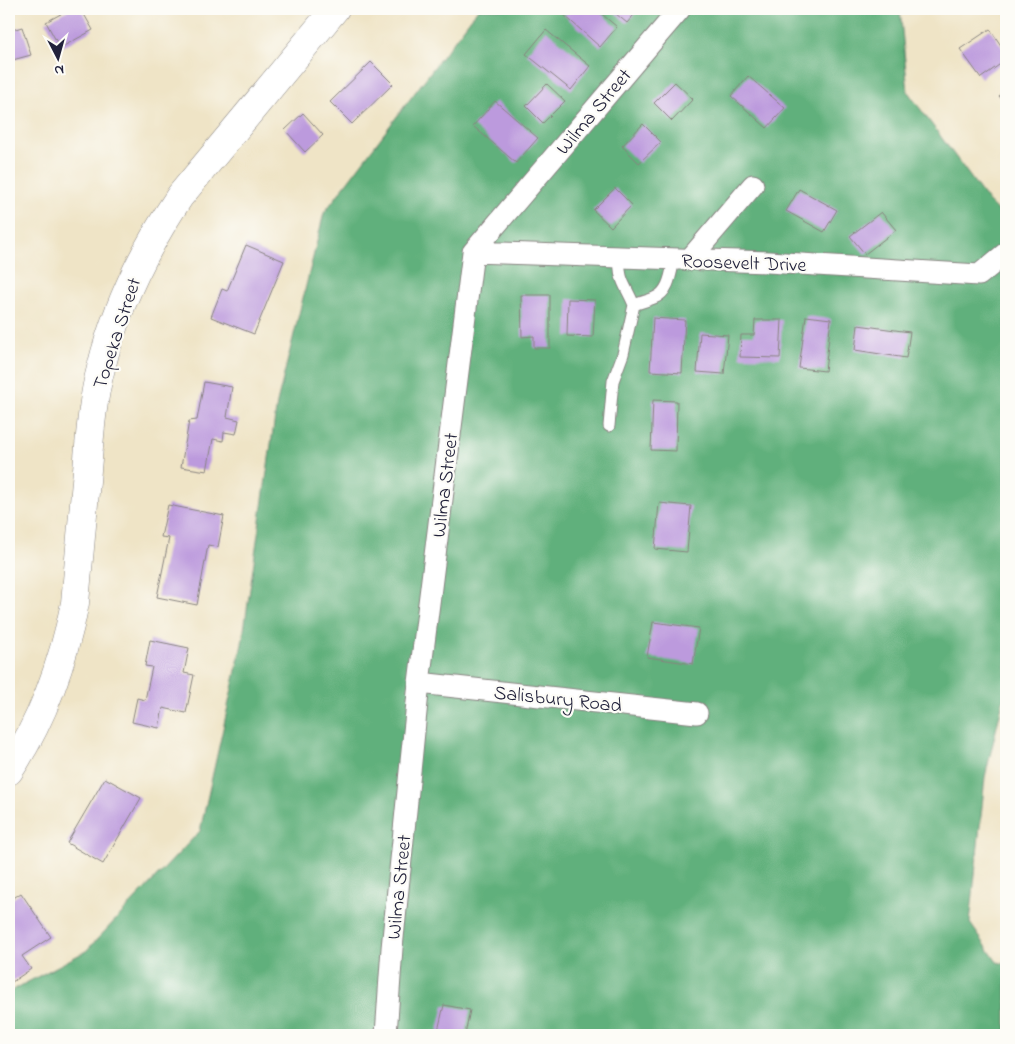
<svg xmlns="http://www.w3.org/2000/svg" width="1015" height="1044" font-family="'Indie Flower',sans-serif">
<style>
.forest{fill:#60b07b;stroke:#41695b}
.building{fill:#bc9add}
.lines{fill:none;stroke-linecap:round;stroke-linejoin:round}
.service-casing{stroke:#888380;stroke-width:13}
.minor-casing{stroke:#888380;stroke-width:23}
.tertiary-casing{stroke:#888380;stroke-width:29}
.service{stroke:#fff;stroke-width:11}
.minor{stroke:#fff;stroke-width:21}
.tertiary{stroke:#fff;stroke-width:28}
.labels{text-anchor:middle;stroke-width:4.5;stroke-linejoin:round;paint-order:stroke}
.street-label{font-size:20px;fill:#22223b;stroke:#fdfcf7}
</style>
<rect width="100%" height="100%" fill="#fdfcf7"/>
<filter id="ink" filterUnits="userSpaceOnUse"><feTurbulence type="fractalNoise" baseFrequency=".02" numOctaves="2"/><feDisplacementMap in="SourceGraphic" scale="10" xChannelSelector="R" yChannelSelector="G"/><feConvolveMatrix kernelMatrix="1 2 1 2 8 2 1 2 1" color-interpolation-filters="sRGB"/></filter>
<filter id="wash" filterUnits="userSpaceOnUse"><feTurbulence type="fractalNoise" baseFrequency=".0096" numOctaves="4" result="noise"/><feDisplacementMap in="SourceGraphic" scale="20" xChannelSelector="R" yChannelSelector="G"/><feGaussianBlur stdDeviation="1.12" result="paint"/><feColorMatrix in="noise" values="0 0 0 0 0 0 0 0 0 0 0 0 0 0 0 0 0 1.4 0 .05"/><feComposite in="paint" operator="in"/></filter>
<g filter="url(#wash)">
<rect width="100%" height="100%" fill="#efe4c6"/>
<path class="forest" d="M478,9H900L908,92L988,201L1006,219V688L985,777L970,923L997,962L1006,964V1035H9V992L86,951L200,831L242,644L277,403L324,213Z"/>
<g id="blocks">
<path class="building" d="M70,9H81L93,30L60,48L46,22Z
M570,9H596L617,27L600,47L564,15Z
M610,9H639L627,23Z
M22,27L31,55L9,61V31Z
M990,29L1006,53V60L981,78L960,49Z
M546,30L590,66L571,90L526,54Z
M371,62L393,84L352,124L330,102Z
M748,76L785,108L767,128L731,96Z
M675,82L693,99L672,121L654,103Z
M547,84L565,101L543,123L526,106Z
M1006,90V104L999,96Z
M495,101L538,138L516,163L473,126Z
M303,113L323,135L305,152L285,130Z
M643,124L661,142L639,163L622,146Z
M615,188L632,205L611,227L593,210Z
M799,189L837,210L824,232L786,211Z
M881,212L896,230L865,254L850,236Z
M246,245L284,261L254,334L211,317L222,289L227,291Z
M521,295H550V348H534V336L522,337Z
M568,299L595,300L593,337L567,336Z
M806,316L831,319L825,371L799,368Z
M653,318L685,320L682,373L650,371Z
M755,320H782L780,358L740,357L741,335H754Z
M858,325L910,332L906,358L855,350Z
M700,333L728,335L724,374L697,372Z
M204,382L232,387L227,417L239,420L236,434L224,432L223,441L213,439L207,471L181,467L189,421L197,420Z
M653,400L677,401L676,451L651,450Z
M659,503L691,506L687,552L655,549Z
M168,505L224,516L218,547L208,545L197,605L157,597L169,538L161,537Z
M653,622L699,628L693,664L647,657Z
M150,640L189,648L184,673L194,675L186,713L163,708L159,728L132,722L137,698L145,700L152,667L145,666Z
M105,778L141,798L103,864L67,843Z
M21,893L51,937L22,956L31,969L9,984V901Z
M444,1005L470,1010L465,1035H437Z"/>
</g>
</g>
<g filter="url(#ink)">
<use href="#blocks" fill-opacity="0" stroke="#888380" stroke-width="1"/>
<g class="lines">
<defs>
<path id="service" d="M620,257C618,281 626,285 634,305
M609,426L613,381L623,354L634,305C641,302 647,301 654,298C669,293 671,273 674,259"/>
<path id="minor" d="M473,252L768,262L979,275L1006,253
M689,260L753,185
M419,683L697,713
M386,1035L392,948L419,683L473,252L680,9"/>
<path id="tertiary" d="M9,771C43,720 63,663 75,603C79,559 83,514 87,470C90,436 92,401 101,368C116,307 145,248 180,196L335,9"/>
</defs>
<use href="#service" class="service-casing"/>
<use href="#minor" class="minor-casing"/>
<use href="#tertiary" class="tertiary-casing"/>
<use href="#service" class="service"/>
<use href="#minor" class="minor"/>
<use href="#tertiary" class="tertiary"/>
</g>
</g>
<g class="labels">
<g class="street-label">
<text transform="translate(593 111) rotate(-50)" y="7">Wilma Street</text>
<text transform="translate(744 262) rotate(2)" y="7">Roosevelt Drive</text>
<text transform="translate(116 333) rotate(-72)" y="7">Topeka Street</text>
<text transform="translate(444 485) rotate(-83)" y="7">Wilma Street</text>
<text transform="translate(558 698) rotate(6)" y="7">Salisbury Road</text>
<text transform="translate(398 887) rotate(-84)" y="7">Wilma Street</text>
</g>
</g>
<rect width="1015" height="1044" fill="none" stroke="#fdfcf7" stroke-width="30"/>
<g transform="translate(58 58) rotate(174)" stroke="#fdfcf7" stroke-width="4" paint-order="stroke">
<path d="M0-4L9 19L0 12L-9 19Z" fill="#22223b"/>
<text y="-8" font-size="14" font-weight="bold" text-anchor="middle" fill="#22223b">N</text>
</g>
</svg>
